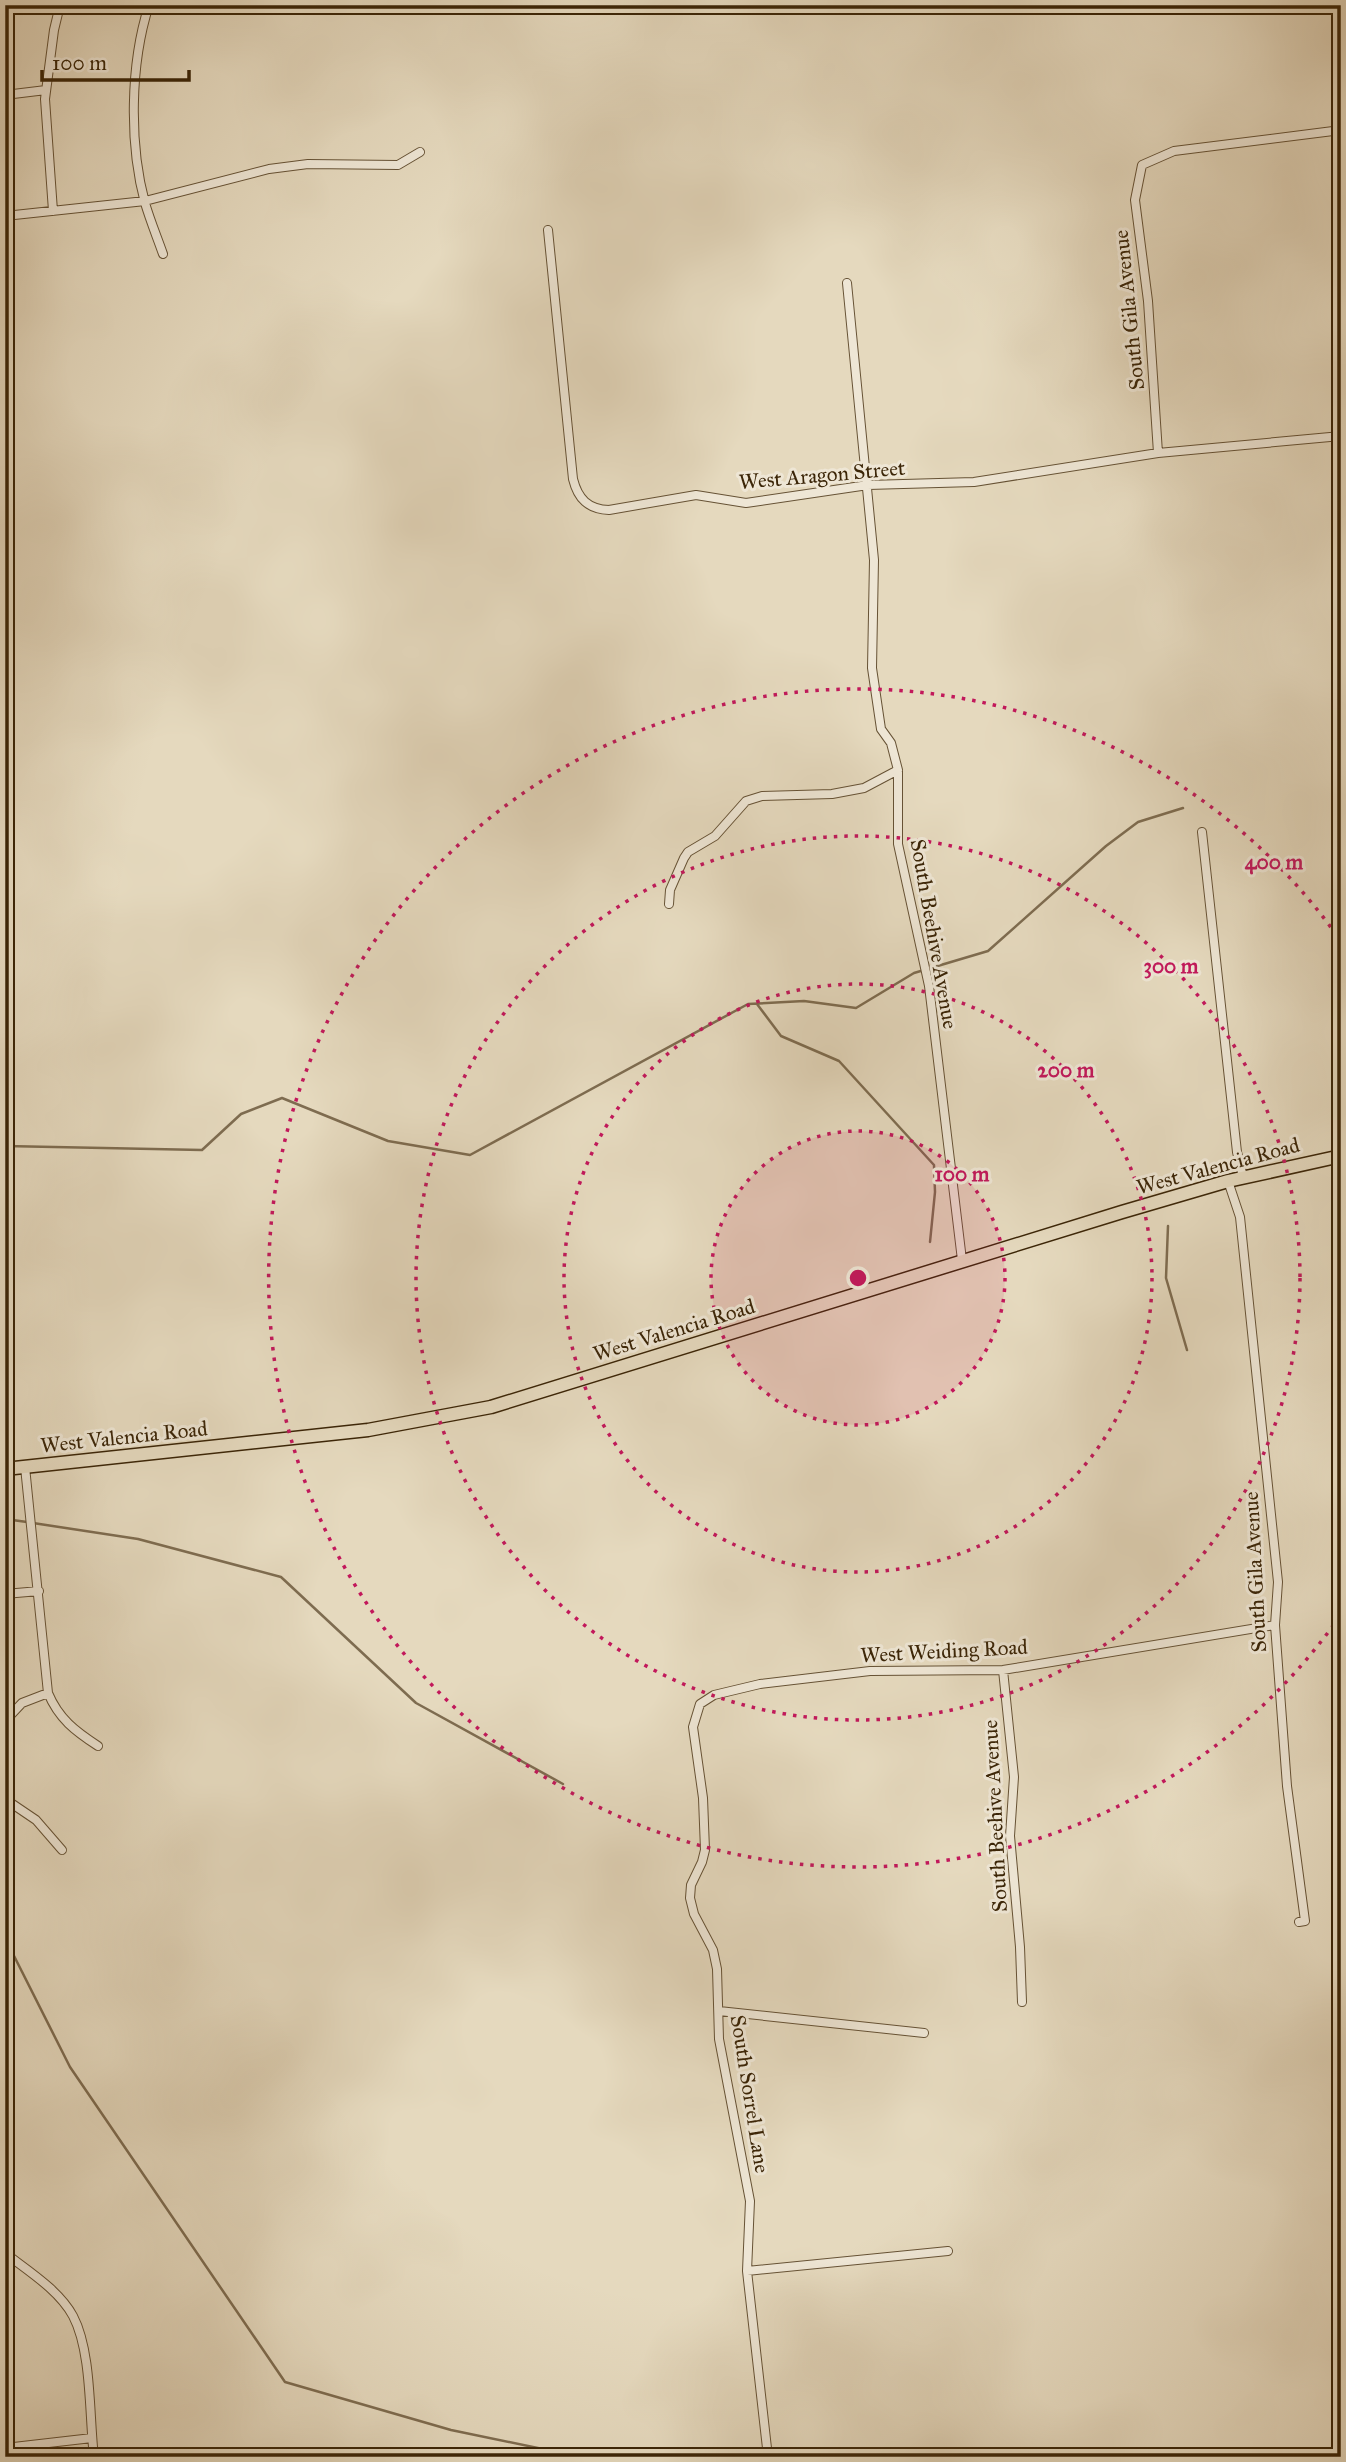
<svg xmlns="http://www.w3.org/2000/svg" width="1346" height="2462" font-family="'IM FELL Great Primer',serif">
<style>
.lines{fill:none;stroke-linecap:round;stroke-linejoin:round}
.stream{stroke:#7e6c50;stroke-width:2.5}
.street-casing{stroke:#665235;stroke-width:10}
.primary-casing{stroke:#3b2507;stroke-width:15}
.street{stroke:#eee6d5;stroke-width:8}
.primary{stroke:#e5d9be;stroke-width:12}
.ring{fill:none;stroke:#c2185b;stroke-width:3.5;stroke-dasharray:3.5 7}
.labels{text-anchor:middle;stroke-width:6;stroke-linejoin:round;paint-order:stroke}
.street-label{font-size:21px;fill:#3b2507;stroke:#eee6d5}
.centre{fill:#c2185b;stroke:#eee6d5;stroke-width:3.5}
.ring-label{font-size:21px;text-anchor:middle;font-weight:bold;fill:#c2185b;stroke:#eee6d5;stroke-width:6;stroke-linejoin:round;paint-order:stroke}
</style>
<rect width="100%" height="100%" fill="#e5d9be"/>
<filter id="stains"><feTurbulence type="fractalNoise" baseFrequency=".00286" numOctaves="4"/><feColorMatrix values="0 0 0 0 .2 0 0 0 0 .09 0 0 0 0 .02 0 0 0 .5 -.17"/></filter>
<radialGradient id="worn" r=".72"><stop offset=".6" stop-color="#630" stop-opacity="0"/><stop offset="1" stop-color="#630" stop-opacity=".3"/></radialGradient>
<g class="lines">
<path class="stream" d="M757,1004L781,1036L839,1061L934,1165L935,1192L930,1242
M5,1146L202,1150L241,1114L282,1098L388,1141L470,1155L748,1004L804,1001L856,1008L914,973L988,951L1106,846L1138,822L1183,808
M1168,1226L1166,1278L1187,1350
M5,1519L27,1522
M33,1523L138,1539L281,1577L416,1703L563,1784
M5,1938L70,2067L285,2382L451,2430L581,2457"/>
<defs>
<path id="street" d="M149,5C130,64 129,144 145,203C150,220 157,237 163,254
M5,95L46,90
M53,211L45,99L54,30L60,5
M5,216L145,201L269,169L308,164L398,165L420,152
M548,230L573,479C578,499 588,509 609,510L696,495L746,503L868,485L974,482L1158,453L1341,436
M847,283L874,560L872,668L881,729L891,743L898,770V844L929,986L962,1260
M1158,453L1148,301L1135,200L1142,165L1174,151L1341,130
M1202,832L1237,1152L1243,1177
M669,904L670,890L684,858L688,852L715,836L746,801L762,796L832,794L864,788L898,770
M1228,1181L1240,1217L1278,1582L1275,1625L1287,1786L1305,1921L1299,1922
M25,1467L48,1693C59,1719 75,1731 98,1746
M5,1594L39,1591
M1003,1670L1014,1777L1010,1836L1020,1947L1022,2002
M5,1721L22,1703L48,1693
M5,1799L36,1820L62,1850
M719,2011L924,2033
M5,2253C28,2271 59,2290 73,2316C92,2352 89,2416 94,2457
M747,2271L948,2251
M5,2448L92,2438
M768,2457L747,2271L750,2201L719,2039L717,1969L713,1950L694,1914L690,1898L691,1885L702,1862L705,1850L703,1798L693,1727L700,1704L714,1695L760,1684L870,1671L1003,1670L1275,1625"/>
<path id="primary" d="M5,1469L368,1430L491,1407L1122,1212L1228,1181L1341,1156"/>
</defs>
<use href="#street" class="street-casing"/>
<use href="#primary" class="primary-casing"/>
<use href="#street" class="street"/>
<use href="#primary" class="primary"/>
</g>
<circle cx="858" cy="1278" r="147" fill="#c2185b" fill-opacity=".12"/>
<g class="ring">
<circle cx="858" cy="1278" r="147"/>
<circle cx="858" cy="1278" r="294"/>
<circle cx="858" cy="1278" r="442"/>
<path d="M1340 1616A589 589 0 1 1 1340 940"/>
</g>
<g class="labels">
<g class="street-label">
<text transform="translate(1129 310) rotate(-96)" y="7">South Gila Avenue</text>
<text transform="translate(822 475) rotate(-5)" y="7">West Aragon Street</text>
<text transform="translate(934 934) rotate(80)" y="7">South Beehive Avenue</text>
<text transform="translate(1218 1166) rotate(-15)" y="7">West Valencia Road</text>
<text transform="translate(674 1330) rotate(-17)" y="7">West Valencia Road</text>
<text transform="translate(124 1437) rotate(-6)" y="7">West Valencia Road</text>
<text transform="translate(1255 1572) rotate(-93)" y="7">South Gila Avenue</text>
<text transform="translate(944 1651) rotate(-3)" y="7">West Weiding Road</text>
<text transform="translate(995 1816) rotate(-93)" y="7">South Beehive Avenue</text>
<text transform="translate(750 2094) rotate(81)" y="7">South Sorrel Lane</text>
</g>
</g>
<circle cx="858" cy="1278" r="10" class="centre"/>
<g class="ring-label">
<text x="1274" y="869">400 m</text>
<text x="1171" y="973">300 m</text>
<text x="1066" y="1077">200 m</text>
<text x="962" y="1181">100 m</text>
</g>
<rect width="1346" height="2462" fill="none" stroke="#e5d9be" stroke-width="28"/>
<rect x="7" y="7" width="1332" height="2448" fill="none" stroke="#3b2507" stroke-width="3.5"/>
<rect x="14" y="14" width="1318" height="2434" fill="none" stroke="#3b2507" stroke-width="2"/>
<path d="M42 70v10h147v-10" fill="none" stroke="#3b2507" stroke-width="3.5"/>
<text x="52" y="70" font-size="21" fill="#3b2507" stroke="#eee6d5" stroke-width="5" paint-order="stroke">100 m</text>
<rect width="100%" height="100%" filter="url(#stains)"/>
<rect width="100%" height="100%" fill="url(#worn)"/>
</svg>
